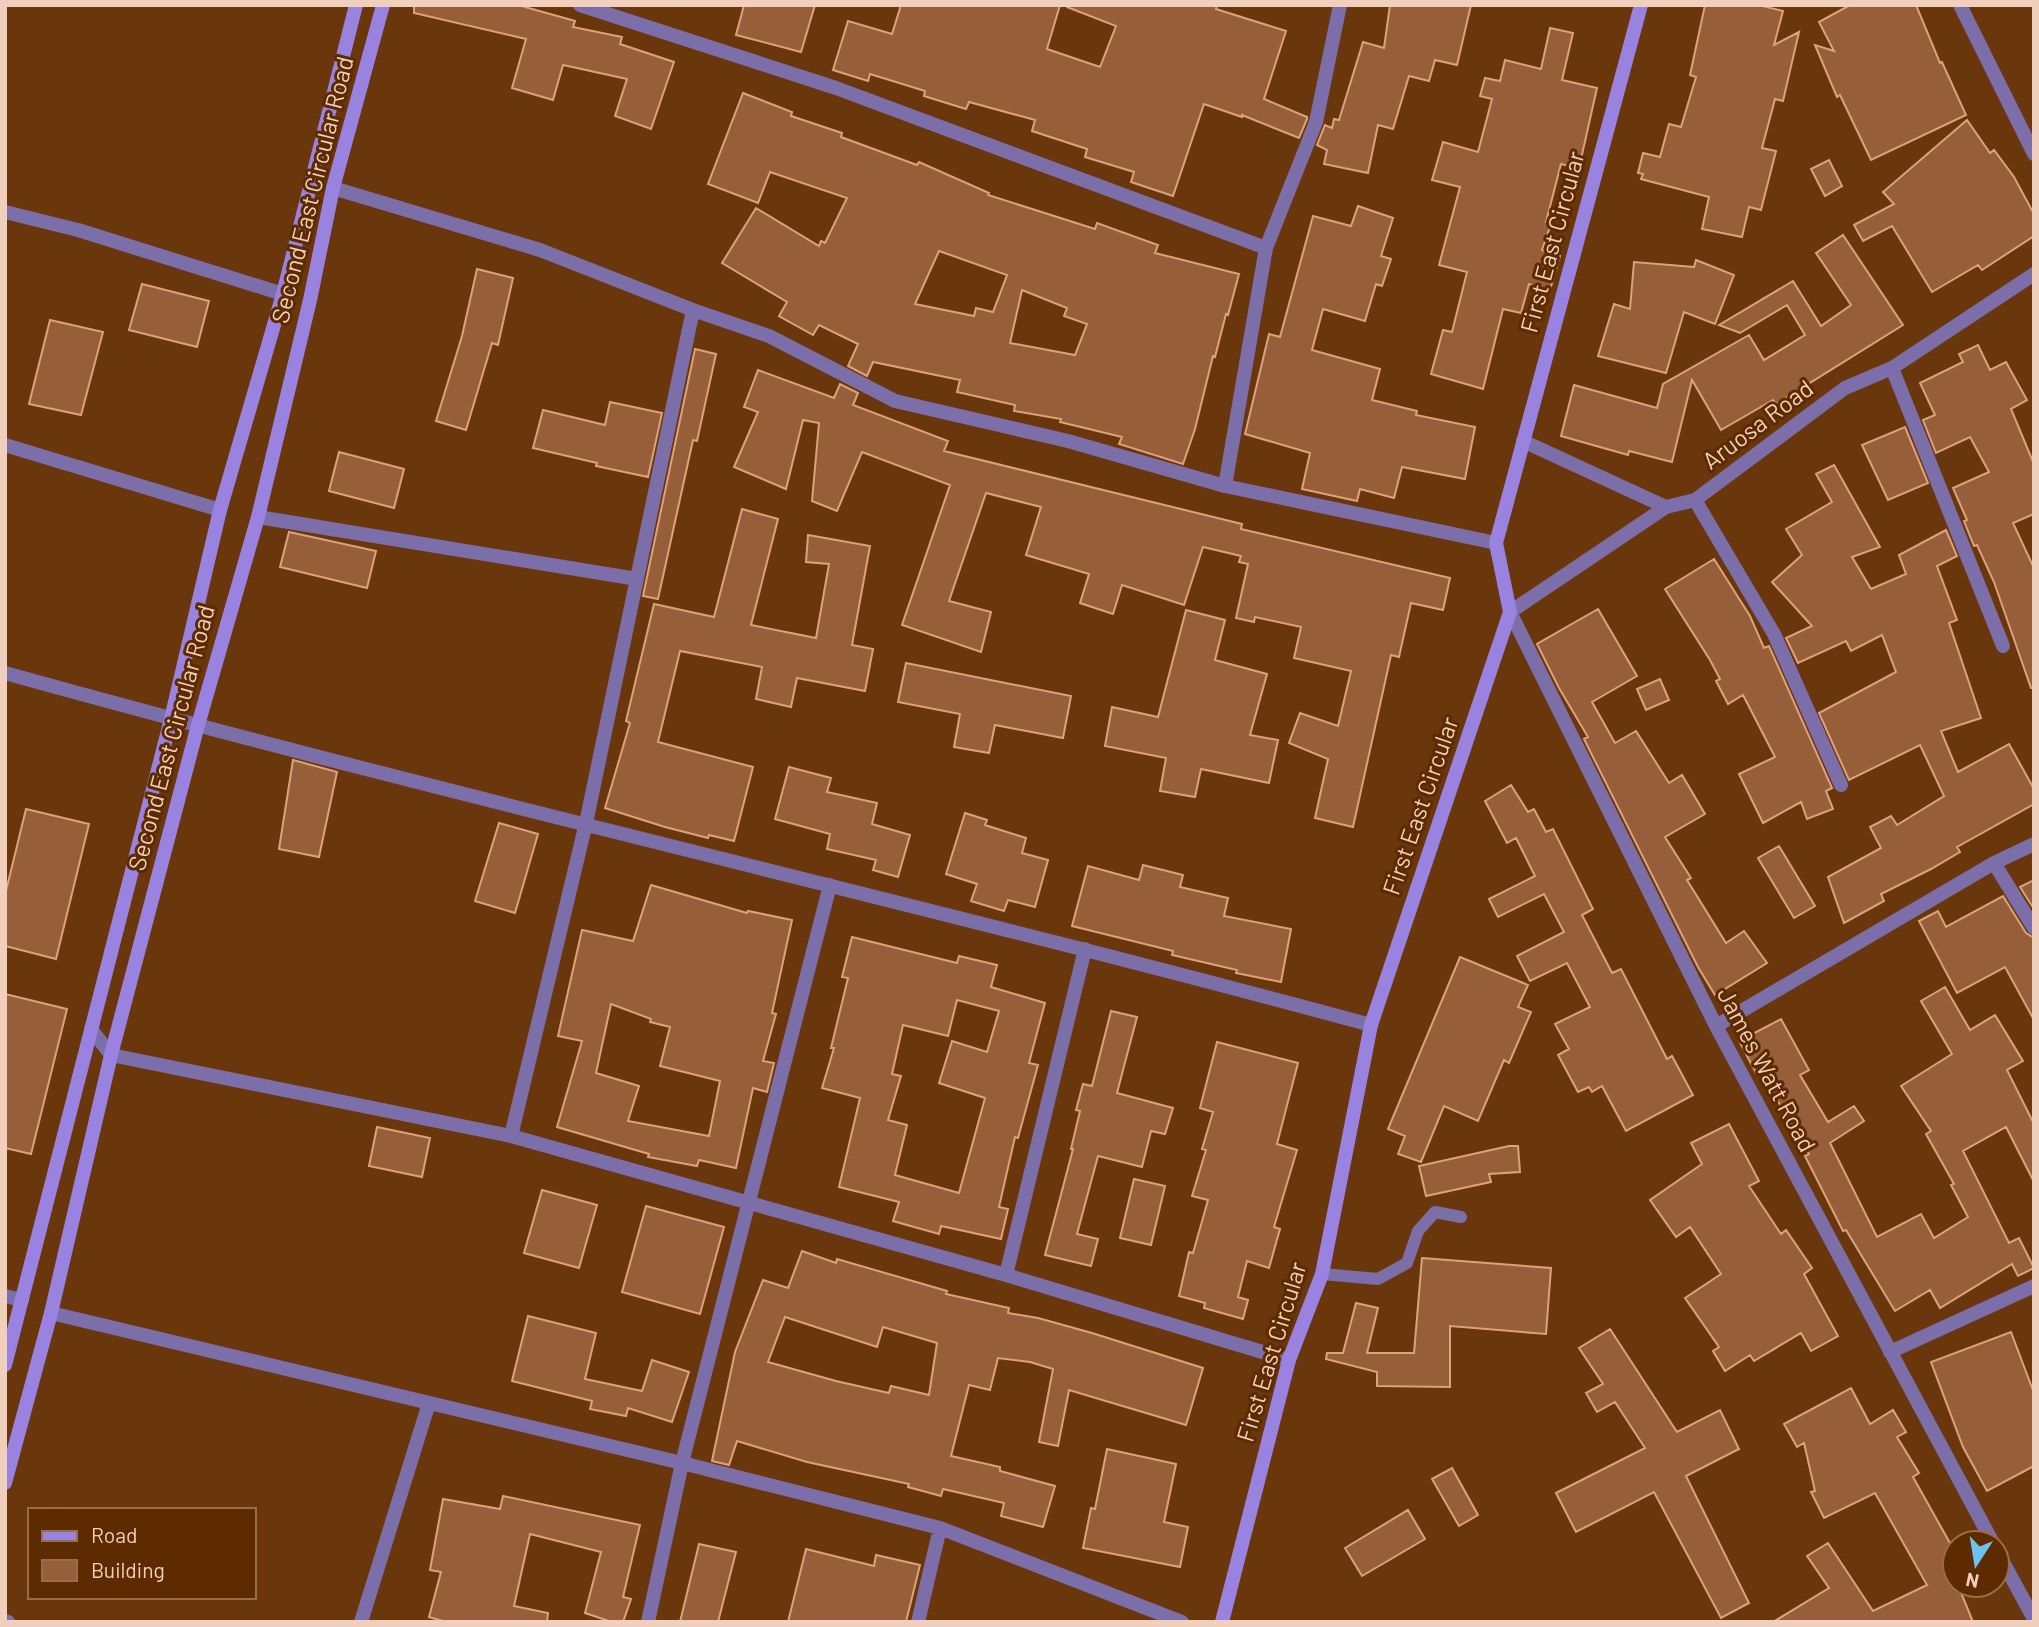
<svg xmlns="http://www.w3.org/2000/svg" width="2039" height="1627" font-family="Barlow,sans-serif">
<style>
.building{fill:#965f39;stroke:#dea27a;stroke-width:2;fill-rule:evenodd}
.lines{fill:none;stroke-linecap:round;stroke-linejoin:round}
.lane{stroke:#7c6ea9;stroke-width:12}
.street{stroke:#7c6ea9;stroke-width:14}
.secondary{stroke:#9a83e0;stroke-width:14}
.labels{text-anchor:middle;stroke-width:6;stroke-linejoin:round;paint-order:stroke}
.street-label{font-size:24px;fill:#f0d0bc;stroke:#5e2b00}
</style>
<rect width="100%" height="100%" fill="#6a360c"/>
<path class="building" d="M414,5H518L575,21L573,27L622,37L620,44L674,62L651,129L615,116L627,79L563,65L553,100L512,88L526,39L414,13Z
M744,5H815L801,52L736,35Z
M901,5H1060L1047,49L1100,67L1116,26L1067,7V5H1217L1216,9L1286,31L1264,99L1307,117V119L1299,138L1242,115V117L1204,104L1173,196L1131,182L1134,172L1085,157L1087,149L1032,131L1035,120L969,102L966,109L924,96L925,91L870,74L868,81L833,70L848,21L892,34Z
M1390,5H1471L1457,65L1435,60L1429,81L1409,76L1393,129L1378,125L1368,173L1324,164L1327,150L1317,145L1325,125L1332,128L1334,119L1339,120L1363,42L1384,48Z
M1705,5H1758L1783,11L1774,45L1799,32L1783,101L1775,99L1762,148L1776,151L1761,210L1749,207L1742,237L1702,229L1709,197L1641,179L1643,174L1638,173L1643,153L1660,157L1669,124L1681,127L1696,77L1690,75Z
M1850,5H1916L1940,63L1942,62L1966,115L1871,160L1840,95L1837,97L1815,45L1834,51L1819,22Z
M1550,28L1573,33L1562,80L1597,88L1579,168L1561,164L1546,222L1551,224L1542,250L1560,256L1550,290L1529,284L1521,313L1503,309L1483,389L1431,374L1443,330L1452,332L1467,272L1439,265L1460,187L1432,180L1443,142L1478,152L1492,99L1480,96L1485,78L1500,81L1505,60L1541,69Z
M743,93L792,112L791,116L842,133L841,137L917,165L919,162L989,193L988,195L1095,229L1097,223L1158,245L1155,253L1239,274L1228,315L1226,314L1215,357L1213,356L1195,429L1183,464L1119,444L1122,437L1060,422L1061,419L1014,411L1015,405L957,392L960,380L873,362L867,376L848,366L858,344L819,325L813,335L779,316L787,302L722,263L756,208L819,246L821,241L825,243L847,198L770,172L758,203L708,184ZM939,251L1007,275L993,312L976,308L974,316L915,304ZM1022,290L1067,308L1064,316L1087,324L1075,355L1010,343Z
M1967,120L1990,153L1994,150L2014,177L2034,214V236L1982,270L1978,265L1932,292L1892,226L1863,241L1854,225L1894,204L1883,192Z
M1829,160L1842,186L1825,196L1811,169Z
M1358,206L1393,218L1381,256L1391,259L1382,286L1376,284L1365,321L1323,309L1312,350L1380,369L1372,400L1417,411L1416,415L1475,427L1465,479L1402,467L1394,498L1360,489L1357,501L1302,489L1310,453L1245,434L1269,334L1280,337L1313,216L1351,226Z
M1843,235L1903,325L1776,404L1773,400L1721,430L1692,380L1672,462L1629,451L1628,455L1561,436L1574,385L1657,408L1663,384L1749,335L1764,360L1805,335L1787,305L1740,333L1719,325L1793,281L1821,326L1851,305L1816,253Z
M1696,260L1734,275L1715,324L1684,312L1666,373L1598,356L1614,304L1630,309L1634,262L1694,267Z
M477,269L513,278L498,345L492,343L466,430L436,421L462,336Z
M142,284L209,301L197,347L129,330Z
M50,320L103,332L81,415L29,404Z
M1978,345L1990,370L2006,362L2027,400L2011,409L2034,464V514L2013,523L2034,568V688H2031L1994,582L1977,545L1974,546L1964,521L1967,520L1953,488L1989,472L1970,437L1936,453L1923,420L1935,415L1920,383L1963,362L1959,354Z
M695,349L716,354L697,441L693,440L658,599L643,596Z
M758,370L834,398L840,384L858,393L853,405L948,441L944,451L1242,524L1241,529L1450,578L1443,610L1411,603L1399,657L1391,655L1353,827L1315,818L1328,759L1289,743L1300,713L1338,726L1351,671L1294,658L1301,627L1255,617L1254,622L1236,618L1248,564L1239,562L1241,556L1203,547L1184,605L1122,585L1113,614L1080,603L1089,574L1026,555L1041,507L986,493L949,601L991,612L981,652L902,625L950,485L862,452L837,511L812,501L819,423L803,420L786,489L734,467L758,412L744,407Z
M610,402L662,413L648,477L596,466L597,463L533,448L543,410L605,425Z
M1905,427L1928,483L1888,500L1862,445Z
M339,452L404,469L394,508L329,491Z
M1834,465L1880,547L1852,557L1871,589L1906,574L1899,555L1946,530L1957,556L1937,566L1957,620L1949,623L1981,718L1941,731L1958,772L2009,744L2034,789V804L1957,847L1960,852L1931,869L1881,894L1884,901L1844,923L1828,877L1881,848L1870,827L1891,816L1897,825L1944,796L1920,745L1849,780L1819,713L1896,672L1882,635L1851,651L1846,641L1798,663L1786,638L1812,626L1772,582L1802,555L1786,529L1832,502L1816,474Z
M742,509L778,519L751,625L816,638L829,564L806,562L808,535L870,546L852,645L873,649L865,691L797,678L791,707L756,699L762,667L680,651L658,742L753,767L734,841L709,835L708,838L665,827L605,808L630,723L626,721L654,604L714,617Z
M289,532L376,551L367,588L280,567Z
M1714,559L1750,616L1764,648L1769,646L1832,788L1826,791L1833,809L1807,819L1801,802L1763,823L1739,774L1775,757L1743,695L1728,704L1716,681L1720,679L1710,660L1665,589Z
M1598,609L1637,676L1592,702L1615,743L1636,731L1669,783L1682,775L1705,814L1665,837L1691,878L1687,880L1726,943L1744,931L1767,963L1715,995L1698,967L1584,739L1588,737L1559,688L1537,644Z
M1186,610L1225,620L1215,660L1267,674L1250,735L1278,740L1269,783L1201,769L1195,797L1160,791L1166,758L1105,746L1112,707L1158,717Z
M906,663L1071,696L1063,738L995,725L989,753L954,747L960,714L898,702Z
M1660,679L1669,700L1646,710L1637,689Z
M293,760L337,772L319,857L279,849Z
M789,767L831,778L827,792L877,803L872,824L910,835L898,877L873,870L876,860L827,849L830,834L775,819Z
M1511,785L1528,812L1534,809L1546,832L1553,829L1593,909L1582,915L1612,973L1621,969L1667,1059L1672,1056L1693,1095L1626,1131L1602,1086L1592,1092L1589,1087L1578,1092L1558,1055L1569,1049L1555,1024L1590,1007L1567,963L1530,981L1517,956L1564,932L1544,894L1498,917L1489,899L1535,876L1516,838L1507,843L1485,801Z
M26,809L89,824L56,959L5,946V895Z
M965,813L987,820L985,825L1026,838L1022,853L1048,860L1035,907L1008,900L1004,911L971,901L977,884L946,874Z
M499,823L538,834L515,913L475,901Z
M1779,846L1815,906L1794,918L1758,858Z
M1143,865L1183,875L1180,887L1228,898L1224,916L1291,929L1281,982L1236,973L1237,970L1172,955L1173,951L1072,926L1088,866L1139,880Z
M2034,880V909L2020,887Z
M651,885L747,913L748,911L792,920L772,1013L776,1014L763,1061L774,1063L767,1092L753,1088L736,1168L699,1160L697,1166L648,1157L649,1154L557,1127L582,1041L558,1036L582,930L633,941ZM611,1004L651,1019L650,1022L670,1027L660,1066L720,1081L709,1136L628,1121L639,1086L596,1073Z
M2003,896L2026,933L2034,938V1020L2005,967L1957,993L1919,921L1938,911L1946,927Z
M852,937L957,963L959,956L997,965L991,987L1045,1003L1029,1063L1038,1065L1018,1138L1015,1137L999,1207L1008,1209L1001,1239L941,1226L939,1234L893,1221L899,1202L839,1187L860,1098L822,1088L834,1048H831L848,978L842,977ZM957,1000L999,1011L987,1052L952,1041L939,1083L985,1098L959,1193L895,1175L907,1125L888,1120L901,1076L892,1074L903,1025L948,1036Z
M1460,957L1528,985L1518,1007L1531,1012L1509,1063L1504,1060L1478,1121L1444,1106L1421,1162L1398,1154L1405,1136L1388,1129Z
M1945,987L1970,1030L1995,1015L2023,1061L2007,1070L2034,1124V1182L2006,1127L1963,1151L2009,1243L2019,1238L2034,1268L2018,1276L2012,1264L1940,1308L1930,1290L1895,1311L1846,1230L1843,1231L1805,1156L1809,1154L1760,1071L1756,1073L1739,1041L1781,1019L1809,1070L1800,1075L1828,1122L1854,1106L1864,1121L1830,1143L1877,1237L1921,1214L1934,1238L1968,1217L1951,1185L1954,1184L1926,1134L1931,1131L1901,1086L1952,1054L1921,1001Z
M5,994L67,1009L31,1154L5,1148Z
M1111,1011L1137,1017L1117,1093L1173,1108L1165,1134L1151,1131L1142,1167L1098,1156L1077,1234L1098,1239L1091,1266L1045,1255L1073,1149H1071L1080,1111L1076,1110L1083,1084L1092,1086Z
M1217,1042L1298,1063L1277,1144L1297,1150L1274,1227L1280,1229L1269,1268L1247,1261L1238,1297L1248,1300L1243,1319L1204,1308L1205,1303L1179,1296L1189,1252L1193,1253L1208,1200L1192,1196L1206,1150L1202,1149L1213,1112L1200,1108Z
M1729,1124L1759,1181L1749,1186L1781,1234L1786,1230L1812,1268L1804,1274L1838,1336L1811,1351L1801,1333L1754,1361L1750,1355L1725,1371L1713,1351L1719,1347L1685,1298L1721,1274L1690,1227L1676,1237L1650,1200L1702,1164L1691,1143Z
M377,1127L430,1138L422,1177L369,1166Z
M1509,1146H1518L1520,1172L1489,1174L1491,1182L1426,1196L1419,1166Z
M1134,1179L1165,1186L1151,1245L1120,1238Z
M542,1190L597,1205L579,1268L524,1253Z
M646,1206L724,1227L700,1314L622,1292Z
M802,1251L836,1263L837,1259L947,1291L946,1294L1009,1308L1008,1313L1038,1318L1092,1333L1203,1368L1186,1425L1069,1390L1058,1446L1039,1442L1053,1369L1030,1362L998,1358L990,1390L969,1385L951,1456L1000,1467V1471L1055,1486L1043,1527L1001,1516L1004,1503L943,1489L941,1496L908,1487L909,1484L807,1462L737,1441L729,1465L712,1461L735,1352L763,1280L788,1288ZM785,1317L877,1347L883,1327L937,1343L929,1395L891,1386L889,1393L836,1381L768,1362Z
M1422,1258L1551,1268L1546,1334L1450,1326V1387L1377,1386V1372L1326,1359L1327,1353H1343L1356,1303L1378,1308L1367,1353H1414Z
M528,1316L596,1333L585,1379L642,1391L652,1360L689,1372L672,1422L628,1408L626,1416L590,1409L592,1401L512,1381Z
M1610,1329L1677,1432L1720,1410L1739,1449L1686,1476L1749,1603L1721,1618L1654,1492L1576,1532L1556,1493L1645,1448L1615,1402L1597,1412L1586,1393L1603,1384L1579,1348Z
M2011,1332L2034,1393V1466L1987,1491L1963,1447L1931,1362Z
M1851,1388L1870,1424L1893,1410L1906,1432L1897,1437L1919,1473L1913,1477L1955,1552V1585H1958L1973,1622H1773L1829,1588L1807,1556L1828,1543L1873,1611L1927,1585L1875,1493L1824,1518L1811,1492L1815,1491L1804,1443L1797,1447L1784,1424Z
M1107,1449L1176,1464L1164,1522L1188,1527L1180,1567L1083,1548L1091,1508L1095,1509Z
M1452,1468L1478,1515L1459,1526L1432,1479Z
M503,1496L640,1525L623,1597L631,1599L623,1622H612L585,1613L601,1552L530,1534L514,1606L548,1613L547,1622H446L429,1617L441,1572L430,1570L443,1499L500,1509Z
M1408,1510L1425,1539L1362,1576L1345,1548Z
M699,1544L736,1552L718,1622H680Z
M806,1549L874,1566L876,1555L920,1565L906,1622H788Z"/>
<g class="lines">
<path class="lane" d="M1322,1274L1378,1279L1407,1263L1418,1231L1435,1212L1461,1217"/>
<path class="street" d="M580,5L836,88L1266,248
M1960,5L2034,154
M333,188L540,250L693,310L769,336L895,401L1068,441L1225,486L1496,543
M5,212L78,230L283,294
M1892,368L2003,646
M1523,441L1666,507
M5,445L220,510
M1225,486L1266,248L1316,122L1340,5
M1695,500L1774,634L1841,785
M258,517L637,579
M5,673C458,799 917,902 1371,1025
M1994,863L2034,928
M1716,1026L1994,863L2034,844
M91,1029L111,1055L511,1136L1006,1275L1289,1360
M511,1136L586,823L693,310
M1006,1275L1085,949
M5,1296L22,1300
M51,1313L682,1463L940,1528L1182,1622
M1890,1352L2034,1286
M1993,1543L1716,1026L1510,612L1666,507L1695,500L1845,388L1892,368L2034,274
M1997,1551L2034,1619
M5,1621L8,1622
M361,1622L429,1403
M648,1622L682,1463L830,885
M918,1622L940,1528"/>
<path class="secondary" d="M5,1365L171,719L220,510L283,294L356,5
M5,1483L51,1313L111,1055L198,725L258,517L310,300L333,188L383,5
M1222,1622L1289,1360L1322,1274L1371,1025L1510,612L1496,543L1641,5"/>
</g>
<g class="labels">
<g class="street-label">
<text transform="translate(313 190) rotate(-76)" y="8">Second East Circular Road</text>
<text transform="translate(1553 242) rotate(-75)" y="8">First East Circular</text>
<text transform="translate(1758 425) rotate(-37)" y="8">Aruosa Road</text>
<text transform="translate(172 738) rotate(-75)" y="8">Second East Circular Road</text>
<text transform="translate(1421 806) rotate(-71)" y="8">First East Circular</text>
<text transform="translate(1766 1070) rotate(62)" y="8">James Watt Road</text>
<text transform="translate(1272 1352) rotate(-73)" y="8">First East Circular</text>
</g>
</g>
<rect width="2039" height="1627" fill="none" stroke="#f0d0bc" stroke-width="14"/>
<rect x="28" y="1508" width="228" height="91" fill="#5e2b00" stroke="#986d4b" stroke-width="2"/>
<rect x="42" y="1531" width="35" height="10" fill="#9a83e0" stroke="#986d4b" stroke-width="2"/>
<text x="91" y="1543" font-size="21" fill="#f0d0bc">Road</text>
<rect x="42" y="1560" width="35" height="21" fill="#965f39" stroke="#986d4b" stroke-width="2"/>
<text x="91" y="1578" font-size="21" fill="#f0d0bc">Building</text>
<g transform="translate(1976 1564) rotate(192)"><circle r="33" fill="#5e2b00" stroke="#986d4b" stroke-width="2"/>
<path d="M0-5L12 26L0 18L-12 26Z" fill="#6bc3f2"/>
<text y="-10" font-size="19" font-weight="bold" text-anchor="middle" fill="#f0d0bc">N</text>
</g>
</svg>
